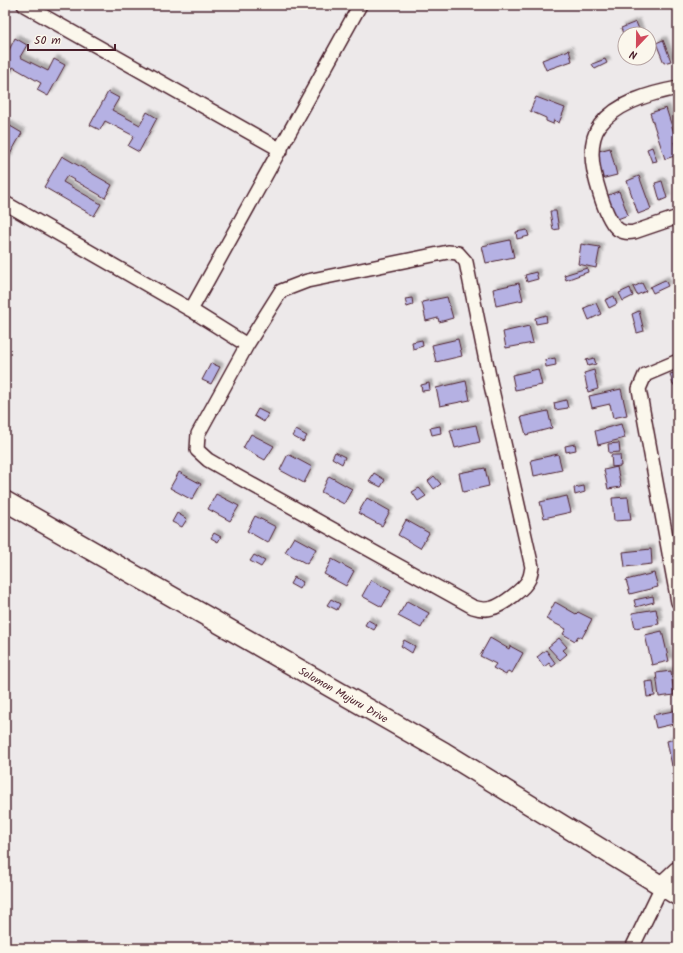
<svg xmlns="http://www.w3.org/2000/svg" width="683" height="953" font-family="Kalam,sans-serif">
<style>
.building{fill:#b5b1e3;stroke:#4a1f2b;filter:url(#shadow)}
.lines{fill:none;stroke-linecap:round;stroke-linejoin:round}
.street-casing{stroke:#4a1f2b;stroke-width:16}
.secondary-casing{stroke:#4a1f2b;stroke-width:22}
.street{stroke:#fbf7ec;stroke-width:13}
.secondary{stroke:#fbf7ec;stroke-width:19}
.labels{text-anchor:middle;stroke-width:3.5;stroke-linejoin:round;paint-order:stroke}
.street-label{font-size:11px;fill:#4a1f2b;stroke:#fbf7ec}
</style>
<defs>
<filter id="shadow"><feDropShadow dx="3.5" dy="-3.5" stdDeviation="1" flood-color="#0004"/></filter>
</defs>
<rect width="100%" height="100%" fill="#ede9ea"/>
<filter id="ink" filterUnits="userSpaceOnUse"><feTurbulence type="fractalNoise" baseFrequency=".025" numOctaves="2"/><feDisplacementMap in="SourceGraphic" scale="8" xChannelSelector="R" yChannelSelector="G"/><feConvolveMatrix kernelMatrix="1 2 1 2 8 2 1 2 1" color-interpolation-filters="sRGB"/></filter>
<g filter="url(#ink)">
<path class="building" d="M636,22L641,34H625V39L621,28Z
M15,38L27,45L20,57L48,71L54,59L65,65L48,96L37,90L41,83L13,67L8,76L5,74V58Z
M663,40L671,61L664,63L656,43Z
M569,50L572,61L546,70L542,60Z
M605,59L607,63L595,69L592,64Z
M108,92L119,98L112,110L140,125L147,112L157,118L139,152L128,146L134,136L105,121L100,130L90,125Z
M536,97L565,108L559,123L554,120L553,124L546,121V118L530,111Z
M666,108L674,133L678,132V141L674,142L678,155L665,159L650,113Z
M5,123L22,133L5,163Z
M652,147L657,161L652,162L647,149Z
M610,148L617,175L601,179L595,152Z
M62,156L112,185L105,198L67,176L63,182L101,204L94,216L44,187Z
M639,176L651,209L638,214L627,181Z
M662,181L667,198L660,201L655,183Z
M619,191L628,215L615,220L606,196Z
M550,211H556L559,229L553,230Z
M527,230L529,236L517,239L516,232Z
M510,240L514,257L486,263L482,246Z
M581,244L600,247L596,268L578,264Z
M587,268L588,272L566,280L564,275Z
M536,272L538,279L527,282L525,275Z
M665,280L668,286L653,293L650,287Z
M519,283L523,300L496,306L493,289Z
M642,283L646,291L637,295L633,287Z
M630,288L633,296L623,301L619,293Z
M614,296L617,304L609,308L605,300Z
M447,297L453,318L439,322L438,318L426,321L422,302Z
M412,298L413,305L407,307L405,299Z
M596,303L601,314L589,320L584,308Z
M639,311L644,331L637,333L632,314Z
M546,315L547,322L536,324L535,318Z
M529,326L533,343L506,348L503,332Z
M458,339L462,356L436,362L432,345Z
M422,340L423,346L413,349L412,342Z
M555,358L556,365L546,367L545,360Z
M594,358L596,364L588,366L586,360Z
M211,363L220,367L211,384L202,380Z
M538,369L542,385L515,390L512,375Z
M594,370L598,389L588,392L584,373Z
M678,372V384L673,385L670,374Z
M466,381L470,400L440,406L436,388Z
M429,383L430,390L422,391L421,385Z
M621,389L627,415L613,418L610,404L592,408L589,396Z
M566,400L568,408L555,410L554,403Z
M258,409L268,414L264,422L254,416Z
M548,411L552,428L526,435L521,417Z
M621,424L625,438L598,445L595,431Z
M476,425L480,442L455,448L450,430Z
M440,426L441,433L432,435L430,428Z
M296,430L307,436L303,442L292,436Z
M251,434L274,446L265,460L243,448Z
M619,443L620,452L609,453L608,444Z
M575,444L576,450L566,452L565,446Z
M335,452L345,457L342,464L332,458Z
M288,454L312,467L304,483L280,470Z
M558,454L562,470L534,476L531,460Z
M611,455H620L621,466L612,467Z
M617,467L621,487L608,489L604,470Z
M485,468L489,486L463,492L459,473Z
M179,472L201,484L192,500L170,488Z
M374,473L385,480L381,487L369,481Z
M329,476L352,489L344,504L321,492Z
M434,476L441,484L434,489L428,481Z
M584,486L585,492L575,495L574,488Z
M419,488L426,496L418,501L412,492Z
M216,494L239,506L230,521L208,509Z
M567,496L571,512L544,518L540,502Z
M628,497L631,520L614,521L612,498Z
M367,498L390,511L382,526L358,513Z
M177,513L187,519L182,527L172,522Z
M255,516L276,527L268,543L247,531Z
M406,520L429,533L420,548L398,535Z
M214,533L221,537L218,542L211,538Z
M294,537L316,549L307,564L285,552Z
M651,549L652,564L625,567L623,552Z
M254,555L265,561L261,567L250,561Z
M332,559L354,571L346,586L324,574Z
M654,573L658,587L630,594L626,580Z
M294,577L303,582L299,589L290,584Z
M371,580L391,591L382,607L362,596Z
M653,596L654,602L636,607L634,600Z
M331,599L340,604L337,610L327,605Z
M407,601L429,613L421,628L398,616Z
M555,602L576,614L578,612L592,619L582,638L578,636L575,641L563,634L566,629L546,619Z
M656,609L659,624L635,628L632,613Z
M368,620L377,625L374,630L365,625Z
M662,631L669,661L652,665L645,635Z
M490,638L509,649L510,646L523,653L512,673L508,671L506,675L493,668L496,664L480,656Z
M559,638L567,647L563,650L567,654L560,660L548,647Z
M404,640L415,646L412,653L401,646Z
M546,650L556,664L552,667L549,663L544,667L537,657Z
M671,671L674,695L659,697L656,673Z
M653,681L655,696L647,697L645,682Z
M678,710V723L656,728L653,715Z
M678,738V765L672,766L667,741Z
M678,776V796L674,777Z"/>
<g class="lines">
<defs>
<path id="street" d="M24,5L281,150
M678,88C651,93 618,102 600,125C594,133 592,144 592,154C592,171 605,221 619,230C624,233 629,233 634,232L678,217
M5,203L191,310L247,345
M448,252L458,253L466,262L490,381L532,567C531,571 531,575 529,579C525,588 502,606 492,608C486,610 479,609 473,607L222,468L208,460L197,450L198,434L247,345L281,291L307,281Z
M191,310L360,5
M678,361L645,375L639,389L678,602
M632,948L662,886"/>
<g id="secondary">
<path id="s1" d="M5,501L444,752L678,896"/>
<path d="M662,886L678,871"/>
</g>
</defs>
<use href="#street" class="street-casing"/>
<use href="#secondary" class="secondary-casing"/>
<use href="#street" class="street"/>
<use href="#secondary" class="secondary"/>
</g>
</g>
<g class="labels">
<g class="street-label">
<text dy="4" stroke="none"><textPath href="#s1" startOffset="390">Solomon Mujuru Drive</textPath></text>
</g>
</g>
<rect width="683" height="953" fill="none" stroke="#fbf7ec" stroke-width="20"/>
<rect x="10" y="10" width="663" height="933" fill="none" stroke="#4a1f2b" stroke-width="1.5" filter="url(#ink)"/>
<g transform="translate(637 46) rotate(202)"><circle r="19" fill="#fbf7ec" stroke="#b4a19f"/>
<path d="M0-3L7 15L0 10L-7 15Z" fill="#d1495b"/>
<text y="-6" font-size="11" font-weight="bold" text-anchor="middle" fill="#4a1f2b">N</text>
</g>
<path d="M28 44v6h87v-6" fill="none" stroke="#4a1f2b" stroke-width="2"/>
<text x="34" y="44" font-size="12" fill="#4a1f2b" stroke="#fbf7ec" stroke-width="3" paint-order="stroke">50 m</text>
</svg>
